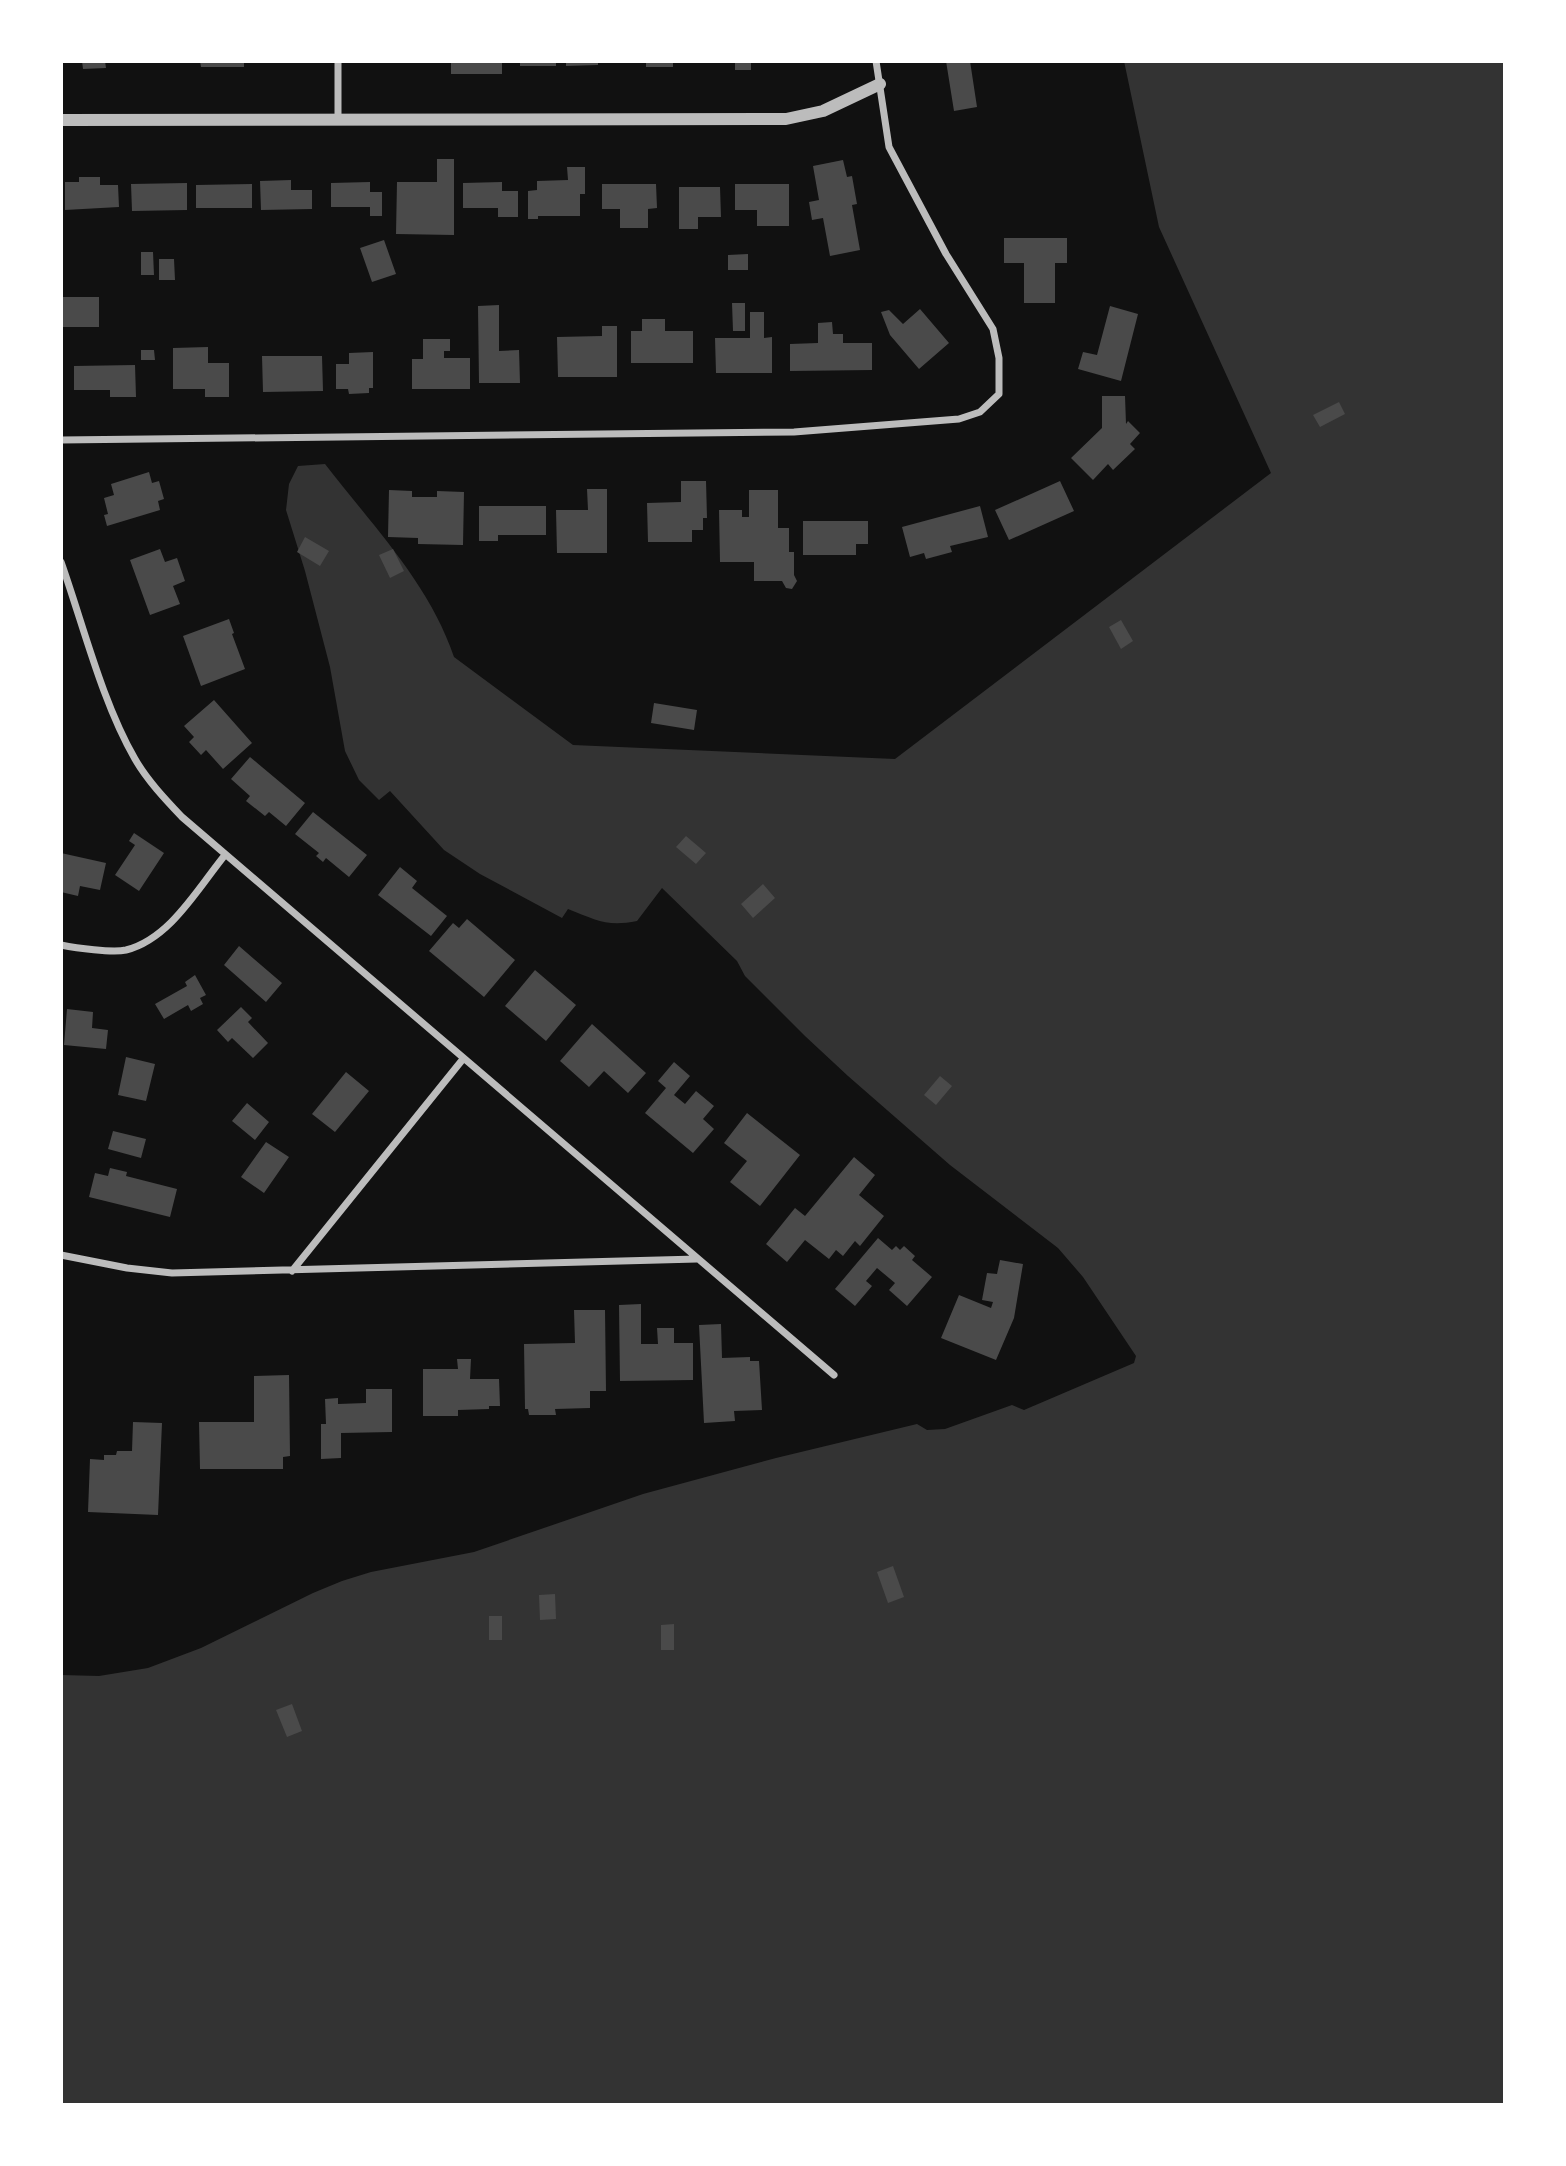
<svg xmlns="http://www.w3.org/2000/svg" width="1566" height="2166" font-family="'Noto Serif',serif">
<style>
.water{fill:#333}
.building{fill:#4a4a4a}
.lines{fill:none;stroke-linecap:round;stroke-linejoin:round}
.minor{stroke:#bcbcbc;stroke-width:7}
.tertiary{stroke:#bcbcbc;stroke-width:12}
</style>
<rect width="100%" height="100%" fill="#111"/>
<path class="water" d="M1124,61H1505V2105H61V1675L99,1676L148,1668L201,1648L313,1593L342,1581L371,1572L474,1552L643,1494L776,1458L917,1424L927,1430L945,1429L1012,1405L1024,1410L1134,1363L1136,1356L1083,1277L1058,1248L950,1165L848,1076L805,1036L745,976L737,961L662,888L637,921C607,927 596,920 568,909L562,918L480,874L444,850L390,791L379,800L359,780L345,751L330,667L305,571L286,510L289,484L298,466L325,464C372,525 429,583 454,657L573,745L895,759L1271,473L1159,227Z"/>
<path class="building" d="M82,61H105L106,68L83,69Z
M200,61H244V67H201Z
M451,61H502V74H451Z
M520,61H556V66H520Z
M566,61H598V65L566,66Z
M646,61H673V67H646Z
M735,61H751V70H735Z
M946,61H970L977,107L954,111Z
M437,159H454V235L396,234L397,182H437Z
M843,160L847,177L852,176L857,204L852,205L860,250L830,256L823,218L812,220L809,202L819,200L813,166Z
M567,167H585V194H580V216H538V219H528V191L537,190V181L568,180Z
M79,177H100V185H118L119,207L65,210V182H79Z
M291,180V190H312V209L261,210L260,181Z
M370,182V192H382V216H370V207H331V183Z
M502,182V191H518V217H498V208H463V183Z
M187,183V210L132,211L131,184Z
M252,184V208H196V185Z
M602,184H656L657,208L648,209V228H620V209H602Z
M735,184H789V226H757V210H735Z
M679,187H720L721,217H698V229H679Z
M1004,238H1067V263H1055V303H1024V263H1004Z
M384,240L396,274L372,282L360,248Z
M141,252H153L154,275H141Z
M748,254V270H728V255Z
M159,259H174L175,280H159Z
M61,297H99V327H61Z
M732,303H745V331H733Z
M499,305V351L519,350L520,383H479L478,306Z
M1110,306L1138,314L1121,381L1078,369L1083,352L1097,355Z
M920,309L949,343L919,369L890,335L881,312L889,310L903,324Z
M750,312H764V338L772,337V373H716L715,338H750Z
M642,319H665V331H693V363H631V331H642Z
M832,322L833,334H843V343H872V370L790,371V344L818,343V323Z
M602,326H617V377H558L557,337L602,336Z
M423,339H450V351H444V358H470V389H412V359H423Z
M208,347V363H229V397H205V389H173V348Z
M141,350H154L155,360H141Z
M373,352V388H369V393L349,394L348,389H336V364H349V353Z
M262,356H322L323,391L263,392Z
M135,365L136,397H110V390H74V366Z
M1102,396H1125L1126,424L1128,421L1140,433L1130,444L1135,449L1113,470L1108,464L1093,480L1071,458L1102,428Z
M1339,402L1345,414L1320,427L1313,415Z
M149,472L152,483L159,481L164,499L158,501L160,510L107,526L104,515L108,514L104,498L114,495L111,484Z
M681,481H706L707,518H703V530H692V542H648L647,503L681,502Z
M1060,481L1074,511L1009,540L995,510Z
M587,489H607V553H557L556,510H588Z
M389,490L412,491V497H437V491L464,492L463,545L418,544V538L388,537Z
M749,490H778V528H789V552H794V575L797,581L792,589L786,588L782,581H754V562H720L719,510H742V517H749Z
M479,506H546V535H498V541H479Z
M980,506L988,537L950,546L952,552L926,559L924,553L910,557L902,527Z
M803,521H868V544H856V555H803Z
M305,537L329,551L320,566L297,552Z
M160,549L165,562L177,558L185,581L173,586L180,604L150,615L130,560Z
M393,549L404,571L390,578L379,555Z
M229,619L234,633L232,634L245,669L201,686L183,636Z
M1121,620L1133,641L1121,649L1109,627Z
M214,700L252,743L223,769L206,750L201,755L189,742L194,737L184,726Z
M654,703L697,710L694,730L651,723Z
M250,757L305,803L286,826L269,812L265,816L246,801L250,796L231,779Z
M313,812L367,855L349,877L326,858L323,862L316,856L319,853L295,834Z
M134,833L164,853L139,891L115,875L135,845L129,841Z
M686,836L706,853L696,864L676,847Z
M61,853L106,863L100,890L80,886L78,896L61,892Z
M400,867L417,881L412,888L447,916L431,936L378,895Z
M763,884L775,898L753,918L741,904Z
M467,919L515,960L484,997L429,951L453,923L459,928Z
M239,946L282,983L266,1002L224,965Z
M535,970L576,1005L546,1041L505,1006Z
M195,975L206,995L200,998L203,1004L191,1011L188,1005L164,1019L155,1004L187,986L185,982Z
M241,1007L252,1018L248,1022L268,1043L253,1058L232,1038L228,1042L217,1030Z
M67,1009L93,1012L92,1028L108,1030L106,1049L64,1045Z
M592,1024L646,1073L628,1093L604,1071L589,1087L560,1061Z
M126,1057L155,1064L146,1101L118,1095Z
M674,1062L690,1076L674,1095L685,1104L696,1091L714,1106L703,1119L714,1129L693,1153L645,1113L666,1088L658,1081Z
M346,1072L369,1091L335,1132L312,1114Z
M940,1076L952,1086L936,1105L924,1095Z
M247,1103L269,1122L255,1140L232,1121Z
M747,1113L800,1155L760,1206L730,1182L747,1161L724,1143Z
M113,1131L146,1139L141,1158L108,1149Z
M266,1142L289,1157L264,1193L241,1177Z
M854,1157L875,1175L859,1195L884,1216L860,1246L855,1241L843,1256L836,1250L829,1259L805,1240L787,1262L766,1244L795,1208L805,1216Z
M110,1168L127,1172L126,1176L177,1189L170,1217L89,1197L95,1173L108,1176Z
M878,1238L892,1250L896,1246L900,1250L904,1246L915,1256L912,1260L932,1277L907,1306L889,1290L895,1283L877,1268L866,1281L872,1286L855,1306L835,1289Z
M1000,1260L1023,1264L1014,1318L996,1360L941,1338L959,1295L991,1308L993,1302L982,1300L987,1273L997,1274Z
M641,1304V1344H658L657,1328H674V1343H693V1380L620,1381L619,1305Z
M574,1310H605L606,1391H590V1408L555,1409L556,1415H529L528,1409H525L524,1344L575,1343Z
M721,1324L722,1358L750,1357V1361H759L762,1410L734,1411L735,1421L704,1423L699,1325Z
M457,1359H471L470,1379H499L500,1406H489V1409L458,1410V1416H423V1369H458Z
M289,1375L290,1456L283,1457V1469H200L199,1422H254V1376Z
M366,1389H392V1432L341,1433V1458L321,1459V1424H326L325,1399L338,1398V1404L366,1403Z
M133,1422L162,1423L158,1515L88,1512L90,1459L104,1460V1455H116L117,1451H132Z
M893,1566L904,1597L888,1603L877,1572Z
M555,1594L556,1619L540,1620L539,1595Z
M489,1616H502V1640H489Z
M674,1624V1650H661V1625Z
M292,1704L302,1731L287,1737L276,1710Z"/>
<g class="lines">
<path class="minor" d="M338,119V61
M61,440L794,432L959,419L980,412L999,394V358L993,329L946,254L889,147L876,61
M61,562C83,624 102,702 135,759C147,780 165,799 182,817L834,1375
M61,945C76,948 112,953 126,950C170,939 198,888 225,855
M61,1255L127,1268L172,1273L697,1259
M292,1271L463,1059"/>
<path class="tertiary" d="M61,120L786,119L823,111L880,84"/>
</g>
<rect width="1566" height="2166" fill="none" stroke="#ffffff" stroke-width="126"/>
</svg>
